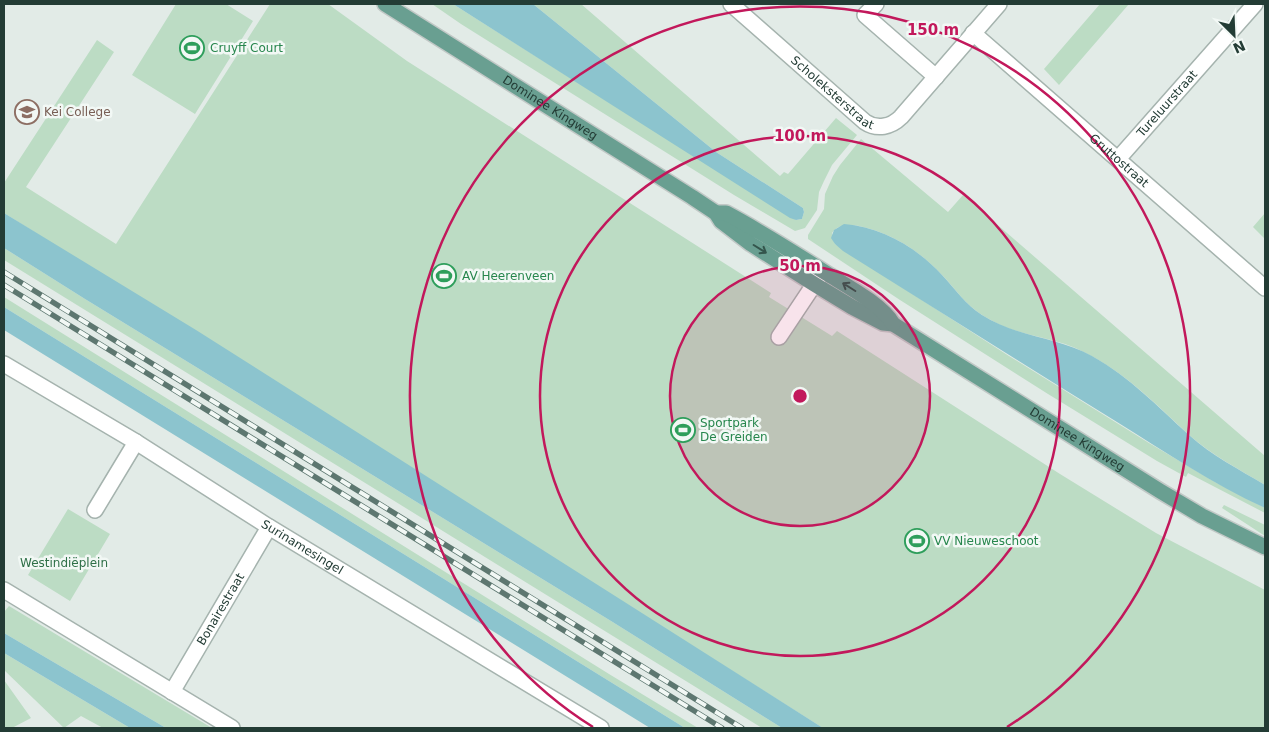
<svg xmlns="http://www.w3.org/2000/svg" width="1269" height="732" font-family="'DejaVu Sans',sans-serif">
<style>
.green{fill:#bcdcc4}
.water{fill:#8cc4ce}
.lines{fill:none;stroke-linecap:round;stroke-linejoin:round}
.minor-casing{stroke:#a5b3ae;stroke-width:18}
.major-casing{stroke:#c1c8c6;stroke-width:18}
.minor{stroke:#fff;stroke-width:15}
.major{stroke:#699f91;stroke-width:15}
.rail-casing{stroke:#5d7770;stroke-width:5.5}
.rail{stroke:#f2f8f5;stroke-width:4;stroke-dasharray:11;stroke-linecap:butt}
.oneway{stroke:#34554c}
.ring{fill:none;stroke:#c2185b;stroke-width:2.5}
.labels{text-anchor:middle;stroke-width:5;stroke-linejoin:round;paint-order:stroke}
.leisure-label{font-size:12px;fill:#27864d;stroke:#f2f8f5;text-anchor:start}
.street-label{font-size:12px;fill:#233c35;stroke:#f2f8f5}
.education-label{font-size:12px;fill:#785e54;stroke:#f2f8f5;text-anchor:start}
.park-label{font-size:12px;fill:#2f7048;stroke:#f2f8f5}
.centre{fill:#c2185b;stroke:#f2f8f5;stroke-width:2.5}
.ring-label{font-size:15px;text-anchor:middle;font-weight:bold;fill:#c2185b;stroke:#f2f8f5;stroke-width:5;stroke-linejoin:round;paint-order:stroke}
</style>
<rect width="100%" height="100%" fill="#e2ebe7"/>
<path class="green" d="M176,4H226L253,21L195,114L132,75Z
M270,4H328L407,61L771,293L769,297L832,336L837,331L1060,474L1156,533L1265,590V728H823L4,213V183L97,40L114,52L26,187L116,244Z
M432,4H453L796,220L802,219L804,212L803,208L716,152L533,4H581L780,176L784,172L788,174L836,118L857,135L832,165L824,181L819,192L817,210L805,228L795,231L734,195L461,24Z
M1100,4H1129L1059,85L1044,69Z
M861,139L948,212L963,195L1265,456V485C1240,470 1212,455 1189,435C1162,410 1137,384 1105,364C1093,356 1079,349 1065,344C1039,336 1012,333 989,319C965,306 958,291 940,273C917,249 891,233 859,226C849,224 838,224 832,233L835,244L1009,356L1149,443L1215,482L1265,508V513L1188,473L1186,477L1157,461L1048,394L900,300L808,239V235L824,209L825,194L833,176L840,165Z
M1265,213V239L1253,227Z
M4,248L85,299L611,621L782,728H762L4,260Z
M4,297L609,674L698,728H685L4,307Z
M1224,505L1265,525V536L1222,508Z
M68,509L110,534L70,601L28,575Z
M9,606L212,728H166L4,633V612Z
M4,653L130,728H103L81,716L64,728L4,670Z
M4,680L31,718L12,728H4Z"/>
<path class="water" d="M453,4H533L716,152L803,208L804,212L802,219L796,220L790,218Z
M4,213L196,330L823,728H782L611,621L85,299L4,248Z
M844,224C882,227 916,247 942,275C956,290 965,304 982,315C1016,337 1058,337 1092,356C1131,378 1157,406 1189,435C1211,455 1240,470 1265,485V508C1213,484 1165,452 1117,422C1025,365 934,308 843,251L835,244L831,238L834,230Z
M4,307L685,728H650L4,330Z
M4,633L166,728H130L4,653Z"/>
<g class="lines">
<defs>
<g id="minor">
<path id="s1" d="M731,4L865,122C877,130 891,127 901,117L999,4"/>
<path d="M876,4L865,15L936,77"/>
<path id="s2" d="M973,33L1265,288"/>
<path id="s3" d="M1118,159L1255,4"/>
<path d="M779,337L821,274"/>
<path id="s4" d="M4,364L136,442L269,527L601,728"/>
<path d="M95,510L136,442"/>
<path d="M4,590L232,728"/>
<path id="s5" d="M172,692L269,527"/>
</g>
<g id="major">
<path id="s6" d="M385,4L692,197L716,213L721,221L751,244L814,284L852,307L883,323L893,324L1160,491L1202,516L1265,547"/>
<path d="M716,213H726C760,231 793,252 826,273C845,285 883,305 893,324"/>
</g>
</defs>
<use href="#minor" class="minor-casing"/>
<use href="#major" class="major-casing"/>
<use href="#minor" class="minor"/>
<use href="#major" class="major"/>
<defs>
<path id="rail" d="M4,272L742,728
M4,285L722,728"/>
</defs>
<use href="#rail" class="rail-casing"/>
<use href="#rail" class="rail"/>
</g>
<defs><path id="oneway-shaft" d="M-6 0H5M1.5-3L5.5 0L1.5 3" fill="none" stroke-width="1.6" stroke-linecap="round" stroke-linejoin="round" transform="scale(1.25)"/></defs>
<g class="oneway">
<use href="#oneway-shaft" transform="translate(760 249) rotate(32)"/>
<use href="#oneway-shaft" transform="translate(849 287) rotate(-148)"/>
</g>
<circle cx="800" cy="396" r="130" fill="#c2185b" fill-opacity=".12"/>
<g class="ring">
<circle cx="800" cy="396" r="130"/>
<circle cx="800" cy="396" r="260"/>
<path d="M593 727A390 390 0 1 1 1007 727"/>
</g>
<defs>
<symbol id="stadium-ring" viewBox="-11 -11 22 22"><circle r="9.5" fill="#f2f8f5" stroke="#2e9e5b" stroke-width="1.5"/><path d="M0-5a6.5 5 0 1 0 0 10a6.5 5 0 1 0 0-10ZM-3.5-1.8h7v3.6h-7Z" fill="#2e9e5b"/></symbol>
<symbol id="school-ring" viewBox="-11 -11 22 22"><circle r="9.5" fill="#f2f8f5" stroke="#8d6e63" stroke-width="1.5"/><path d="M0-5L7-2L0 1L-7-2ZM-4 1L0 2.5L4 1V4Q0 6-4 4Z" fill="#8d6e63"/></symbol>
</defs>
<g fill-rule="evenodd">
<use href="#stadium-ring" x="178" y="34" width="28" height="28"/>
<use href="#school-ring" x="13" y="98" width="28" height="28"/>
<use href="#stadium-ring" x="430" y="262" width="28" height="28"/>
<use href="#stadium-ring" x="669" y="416" width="28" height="28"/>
<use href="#stadium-ring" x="903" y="527" width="28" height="28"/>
</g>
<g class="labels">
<g class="leisure-label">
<text x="210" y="52">Cruyff Court</text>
<text x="462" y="280">AV Heerenveen</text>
<text x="700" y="427">Sportpark<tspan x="700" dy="14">De Greiden</tspan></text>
<text x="934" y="545">VV Nieuweschoot</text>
</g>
<g class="street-label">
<text dy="4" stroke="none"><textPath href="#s1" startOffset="135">Scholeksterstraat</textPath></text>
<text dy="4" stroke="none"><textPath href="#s3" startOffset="74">Tureluurstraat</textPath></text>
<text dy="4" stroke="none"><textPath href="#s6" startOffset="195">Dominee Kingweg</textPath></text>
<text dy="4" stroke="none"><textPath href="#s2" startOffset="194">Gruttostraat</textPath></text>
<text dy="4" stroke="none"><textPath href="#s6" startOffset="820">Dominee Kingweg</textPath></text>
<text dy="4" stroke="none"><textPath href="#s4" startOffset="350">Surinamesingel</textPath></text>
<text dy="4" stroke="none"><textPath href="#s5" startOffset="96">Bonairestraat</textPath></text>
</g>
<g class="education-label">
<text x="44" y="116">Kei College</text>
</g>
<g class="park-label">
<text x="64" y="567">Westindiëplein</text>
</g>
</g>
<circle cx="800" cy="396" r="8" class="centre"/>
<g class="ring-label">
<text x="933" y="35">150 m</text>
<text x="800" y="141">100 m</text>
<text x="800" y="271">50 m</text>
</g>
<rect width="1269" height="732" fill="none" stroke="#233c35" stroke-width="10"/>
<g transform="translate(1234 35) rotate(156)" stroke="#f2f8f5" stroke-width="4" paint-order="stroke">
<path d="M0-4L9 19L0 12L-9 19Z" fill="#233c35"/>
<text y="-8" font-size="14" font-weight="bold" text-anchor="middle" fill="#233c35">N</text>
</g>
</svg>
